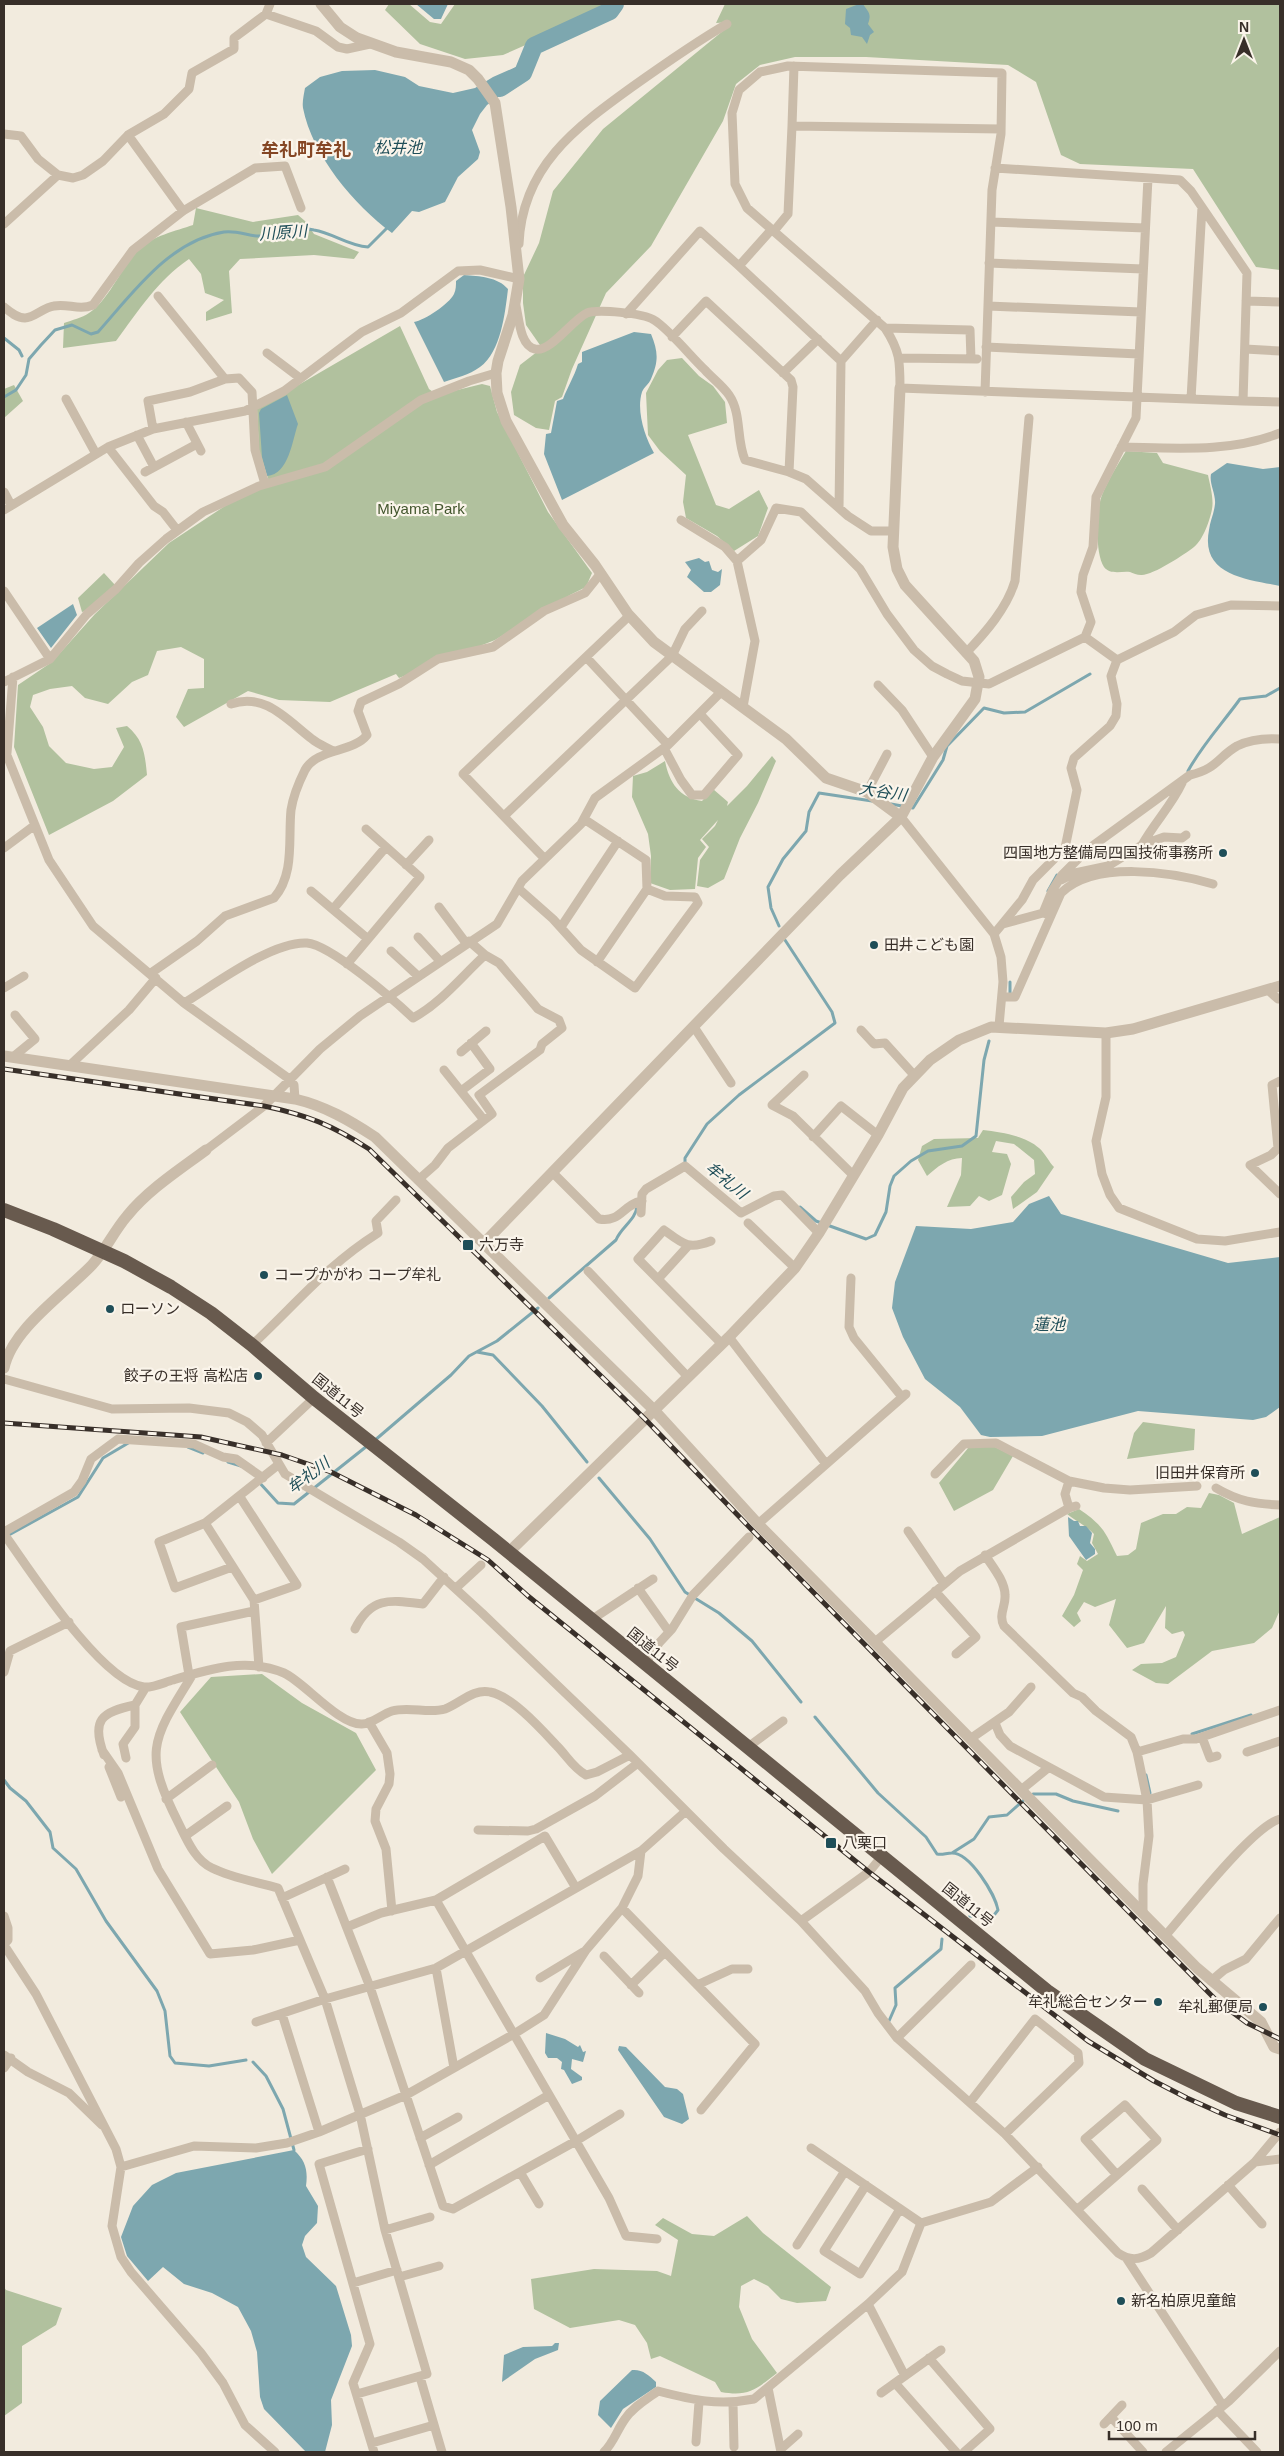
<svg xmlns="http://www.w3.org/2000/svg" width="1284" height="2456" font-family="Helvetica,'Noto Sans JP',sans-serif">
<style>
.green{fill:#b1c19e}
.water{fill:#7da7af}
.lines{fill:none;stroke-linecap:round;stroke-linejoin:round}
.stream{stroke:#7da7af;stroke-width:3}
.river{stroke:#7da7af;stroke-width:18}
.minor{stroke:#cabcaa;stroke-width:9}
.tertiary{stroke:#cabcaa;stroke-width:11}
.trunk{stroke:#685a4e;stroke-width:14}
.rail-casing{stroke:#382f29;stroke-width:5}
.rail{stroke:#faf4ea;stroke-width:3;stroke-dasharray:9;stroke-linecap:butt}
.poi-dot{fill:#1f4e58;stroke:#faf4ea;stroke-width:2}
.labels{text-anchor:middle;stroke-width:4.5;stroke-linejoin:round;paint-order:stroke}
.park-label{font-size:15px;fill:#42552d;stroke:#faf4ea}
.poi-label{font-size:15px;fill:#382f29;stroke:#faf4ea;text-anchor:start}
.street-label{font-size:15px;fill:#382f29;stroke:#faf4ea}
.water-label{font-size:16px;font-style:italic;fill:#1f4e58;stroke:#faf4ea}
.quarter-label{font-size:18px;font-weight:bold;fill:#854624;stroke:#faf4ea}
</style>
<rect width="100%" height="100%" fill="#f2ebde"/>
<path class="green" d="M389,4H409L430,22L441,24L455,4H609L605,10L503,55L465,59L420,44L385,10Z
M725,4H1280V270L1256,267L1193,169L1080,164L1061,155L1036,82L1008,65L866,57H795L760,65L736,84L723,121L651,246L606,293L572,369L562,397L555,401L549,430L536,428L514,415L511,392L520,365L542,348L526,325L523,303V277L539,243L553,191L603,129L729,26L731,22L716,23Z
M196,208L253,222L298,215L305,221L314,234L359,252L354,259L314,255L240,259L229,271L232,313L206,321V312L224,300L205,293L201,274L189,259C157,281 139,310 116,341L63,348L64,323C72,320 82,318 89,313C110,299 121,267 139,249C152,236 176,231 193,225Z
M400,326L429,389L437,395L482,384L490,386L497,412L548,512L592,573L586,587L570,595L495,640L399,678L396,674L330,702L279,700L248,691L184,727L176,717L188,689L204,688V659L181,647L157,651L148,675L132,682L108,704L85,698L72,686L50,689L33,695L30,707L43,727L49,746L66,763L94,769L112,767L124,747L116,728L127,726C144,740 145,755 147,775L113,801L49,835L14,747L18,685L52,662L95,614L169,543L231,502L270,484L259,451L257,409Z
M682,358L699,376L713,386L725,402L727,423L688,435L716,505L729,509L759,490L768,508L758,536L734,551L717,536L686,518L683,502L686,475L660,451L648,435L646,393L658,370L667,360Z
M14,385L23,401L4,418V389Z
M1126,451L1157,453L1163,463L1208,475C1210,485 1214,499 1212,509C1210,520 1203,540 1194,547C1185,554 1152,576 1141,575C1137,575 1133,573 1130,572C1121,571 1110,575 1104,567C1095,554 1096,510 1102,495C1108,480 1117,466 1126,451Z
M104,573L115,585L89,610L82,612L78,598Z
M772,756L776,761L758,803L740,838L724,879L708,888L697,886L700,860L709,847L702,839L715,826L718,820L700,840L706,847L698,858L695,889L670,890L650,883L651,856L648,834L632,797L633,776L647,772L665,761C669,782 679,798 702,801L713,789L728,802L727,806L747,786Z
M983,1130C1001,1132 1026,1136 1039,1148C1045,1153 1049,1162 1054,1167L1037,1192L1013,1209L1011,1197L1024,1182L1035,1174L1034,1160L1014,1144L996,1141L992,1152L1007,1154L1011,1164L1002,1195L989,1201L979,1196L970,1206L947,1207L961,1175L962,1158C948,1158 937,1167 927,1176L918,1160L922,1146L934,1139L978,1138Z
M1143,1422L1195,1429L1194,1450L1127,1459L1134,1433Z
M993,1446L1013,1456L993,1490L954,1511L939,1483L969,1447Z
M1209,1493L1219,1495L1234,1503L1242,1534L1280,1517V1610L1272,1628L1254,1643L1212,1651L1168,1684L1156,1683L1132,1670L1141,1664L1162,1663L1176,1657L1185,1635L1183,1631L1172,1634L1165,1628L1166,1606L1144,1643L1127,1648L1109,1625L1116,1599L1095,1607L1084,1602L1077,1613L1081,1621L1074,1627L1062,1616L1074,1595L1083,1570L1077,1564L1080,1556L1087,1561L1098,1554L1092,1543L1094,1534C1085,1525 1076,1521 1067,1514L1079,1509C1104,1526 1105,1532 1117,1556L1128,1555L1136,1549L1141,1523L1163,1514H1176L1187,1507L1201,1508Z
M262,1674L302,1703L356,1733L376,1770L272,1874L253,1839L239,1802L180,1712L211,1677Z
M747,2216L763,2233L831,2287L826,2301L797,2303L781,2299L768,2286L754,2279L741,2286L739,2307L752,2339L777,2373C756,2389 749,2397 721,2392L715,2382L660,2356L651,2359L647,2343L635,2325L619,2320L570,2328L534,2309L531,2279L594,2269L657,2271L671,2276L678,2240L655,2225L663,2218L692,2234L714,2236Z
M4,2287L6,2290L62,2308L56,2325L22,2346V2403L4,2416Z"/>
<path class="water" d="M416,4H448L441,19H434Z
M859,4H863C868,12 872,13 868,24L874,32L870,35L867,44L862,37L851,35L850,28L845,24L846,9Z
M516,67L523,79L487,105L480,114L472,130L480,152L478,159L458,177L445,202L419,212L412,211L392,233C354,205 312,155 303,108C302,102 304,94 305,88L320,77L342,71L375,70L405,77L419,86L453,93L475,88L493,77Z
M464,275C479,276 498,277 508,289C505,313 501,352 480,367C469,375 456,378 444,382L414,322C425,320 449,304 454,294C456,290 456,285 456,281Z
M634,332L651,334C658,351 659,361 651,379C649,384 644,387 642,392C636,411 645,437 654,453L562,500L544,454L546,434L551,433L557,401L563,399C568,386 574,377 578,364L582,362V352Z
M287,395L298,424C292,441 289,474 267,476L262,457L259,413L261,409Z
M1227,463L1263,469L1280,467V586C1248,579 1200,576 1209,530C1210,521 1214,514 1215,504C1216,494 1209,484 1211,474Z
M699,558L705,562L709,561L712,570L718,572L722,569L720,585L711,592H704L687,577L691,570L685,562Z
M73,604L77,615L51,648L37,628Z
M1049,1196L1061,1214L1228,1263L1280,1257V1407L1266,1417L1253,1420L1138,1411L1042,1436L990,1437L981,1435L960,1407L925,1379L903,1337L892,1308L895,1282L916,1226L971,1229L1013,1222L1029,1204Z
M1068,1517L1074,1521H1078L1080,1526H1086L1092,1533L1090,1543L1095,1549V1554L1086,1560L1069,1536Z
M546,2033L565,2039L578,2047L580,2045L583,2052L586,2051L583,2062L572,2059L571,2069L582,2077V2080L572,2084L564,2070L561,2069L562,2062L557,2058H548L545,2053Z
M619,2046L626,2047L665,2087L677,2089L683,2094L689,2119L682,2124L664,2117L618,2050Z
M294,2150C306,2161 308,2171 306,2186L318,2206L317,2223L305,2236L302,2245L306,2257L336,2286L351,2335L352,2346L331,2400L332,2425L325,2452H306L264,2409L260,2397L257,2352L251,2331L238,2307L212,2293L184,2284L163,2267L148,2281L127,2256L121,2237L133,2206L152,2185L176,2173Z
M555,2343H559L558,2350L535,2359L502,2382L504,2355L523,2347L552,2346Z
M632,2370C642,2369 649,2375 656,2382V2387L623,2409L611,2428L598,2415L600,2401Z"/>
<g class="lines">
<path class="stream" d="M4,338L19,350L22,356
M4,397L16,390L26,375L29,359L41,345L55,330L72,325L91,334L98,332C132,294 170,240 224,232C238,230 250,237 261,236C279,233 296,226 314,230C333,233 348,246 368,247L389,226
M1188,771C1202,745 1222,724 1240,699L1266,696L1280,688
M891,804L913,808L943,760L947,746L984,708L1004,713L1025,712L1090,674
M1048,891L1057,875
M779,926L771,908L768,887L783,859L806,831L809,812L819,793L872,801
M1010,996V982
M685,1163V1158L707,1124L739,1095L835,1023L832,1012L785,940
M800,1207L816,1221L866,1239L875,1235L886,1212L890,1186L894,1176L911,1161L928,1151L962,1146L976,1136L984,1060L989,1041
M549,1298L616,1240C621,1227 636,1220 637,1206
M477,1352L493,1355L542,1406L587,1462
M374,1441L451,1375L469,1356L497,1341L538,1308
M188,1447L203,1453
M228,1462L241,1466
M599,1478L650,1539L685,1592L719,1613L752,1641L801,1702
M258,1481L278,1503L294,1504L367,1446
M7,1536L78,1497L103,1458L130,1442
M815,1717L878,1793L926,1837L937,1854C943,1855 946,1853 952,1853C970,1853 995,1894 998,1910L991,1919L970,1916
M1192,1734L1251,1715
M1146,1775L1150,1793
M4,1780L10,1788L26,1801L50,1832L53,1848L76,1869L106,1921L157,1991L165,2011L170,2056L175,2063L209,2066L246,2060
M1033,1794H1056L1073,1801L1118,1811
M952,1853L974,1839L989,1817L1007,1815L1024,1800
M889,2021L896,2005L895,1988L941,1949L942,1939
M253,2062L266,2076L283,2109L294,2150"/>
<path class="river" d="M500,88L523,73L534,46L610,11L615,4"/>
<path class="minor" d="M266,14L316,31L338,47L347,49L370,44
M792,126L794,66
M4,134L21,136L38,159L58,175
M128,135L183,211
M991,222L1145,228
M4,224L58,175L73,178L83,175L103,161L128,135L164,114L189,89L192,73L234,49V38L266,14L270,4
M774,231L788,214L792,126L1001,129
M519,244C522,167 575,128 632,87C663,65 694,43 727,24
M989,263L1143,269
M739,266L841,361L839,508
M158,296L225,379
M1246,301L1280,302
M516,306C519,318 520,346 535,349C550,353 572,320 587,313C598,309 643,313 654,320C669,329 691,357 705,370C712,378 723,386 729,395C742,414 736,439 745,460L789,472L806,479L848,516L871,531H894
M988,306L1141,312
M4,307C10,312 17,318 25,318C34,318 44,307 54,306C68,303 78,311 93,305L133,250L183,211L255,168L285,166L301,208
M626,314L700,231L739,266L772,229
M885,328L970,330L971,359
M672,337L706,301L791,380L793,387L789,472
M986,347L1139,354
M1245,349L1280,351
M267,353L300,378
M900,358L977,359
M841,361L877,320
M783,373L818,339
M985,392L992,190L1001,134L1002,73L788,66L760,72L739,90L732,113L735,184L747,208L885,328C900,351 900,361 900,388L1243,401L1247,273L1191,191L1180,180L995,168
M66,399L96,454
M1191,399L1202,207
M1243,401L1280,402
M186,422L201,451
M153,429L148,401L190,392L225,379L239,378L252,392L255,450L265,484
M137,435L154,467
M108,447L154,506L163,512L177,530
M1121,447C1175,448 1230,453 1280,433
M145,472L197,444
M4,492L11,505
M4,510L108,447L153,429L245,411L284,391L362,332L401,313L458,271L480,270L519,279
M681,520L725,547L737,561L755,641L743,707
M737,561L761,540L776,508L801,512L848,557L860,569L887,614L914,650L932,666L947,674L962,681L989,684L1085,637L1091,622L1081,592L1083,575L1093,547L1096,497L1136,418L1148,178
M4,591L50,659
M1085,637L1117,660L1174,632L1196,615L1231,605L1280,606
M966,653C986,632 1007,608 1015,581L1029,418
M586,657L668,745
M4,682L50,659L87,614L116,589L139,563L166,539L203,512L259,486L325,467L421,400L469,381L496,373
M878,685L902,710L933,757
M231,704C265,692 287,720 312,739C318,744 326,747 333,751
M4,748L49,860L93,926L184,1003L288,1078L294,1085L295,1099
M664,748L681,780L692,795H704L738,755L700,714
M7,753L13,677
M867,792L887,754
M504,816L672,656L685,629L702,611
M901,817L994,934L1001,957L1003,982L999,1026
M584,819L646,860L647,889L597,962
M1142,845C1154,823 1172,805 1182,783
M4,848L35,825
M544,858L463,774L629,616
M406,865L429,840
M1061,880L1075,873L1108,866L1142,845L1164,837L1182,838L1186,835
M518,888L553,919L581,950L635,988L698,903L695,897L665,896L647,889
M311,891L368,939
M439,907L466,943
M333,909L386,847
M1043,913L1052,891L1062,875L1087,850L1190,775C1217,769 1218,757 1237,746C1251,739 1265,738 1280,739
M1003,924L1043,913L1048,914
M561,927L618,841
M994,934L1022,900L1033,880L1065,848L1077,790L1071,768L1074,758L1110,726L1116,716L1117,704L1111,676L1117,660
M418,937L440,961
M391,951L418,976
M347,964L420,877L366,829
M151,973L197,941L225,916L274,898C295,874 288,839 291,810C293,797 299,782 305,770C317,748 353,753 367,735L358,711L361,702L399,684L438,659L493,647L544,611L585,593L601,573
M4,988L24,976
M1269,991L1278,999L1280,998
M1002,997H1015L1061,893C1095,860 1172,872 1213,884
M184,1003C214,985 272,941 307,943C331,945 394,1000 413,1018C442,1002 461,977 485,955
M694,1027L731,1083
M861,1030L874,1044L885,1043L914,1075
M1106,1033V1097L1096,1141L1102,1174L1110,1195L1119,1208L1197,1239L1225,1241L1280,1232
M461,1052L486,1031
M13,1057L35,1039L15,1015
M69,1066L129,1010L156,978
M444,1070L484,1120
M804,1075L772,1105L793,1116L852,1174
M1280,1081L1272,1085L1278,1148L1271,1155L1250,1165L1280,1194
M461,1091L490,1069L471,1043
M813,1137L841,1106L878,1135
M206,1150L264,1106L320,1049L360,1016L497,924L522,881L581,824L595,798L668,745L721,692
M553,1173L599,1219C621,1223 623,1204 642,1201
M418,1180L435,1165L448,1148L492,1114L479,1095L540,1050L542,1044L562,1028L559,1020L538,1009L499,963L485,955L469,941
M641,1213L642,1194L646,1189L685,1166L741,1213L774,1196L782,1195L819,1233
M748,1223L795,1268
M711,1241C688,1250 683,1244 664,1230L638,1259L722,1344
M588,1271L688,1377
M851,1278L849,1327L854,1338L902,1397
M658,1279L688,1246
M729,1337L826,1464
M252,1345C296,1304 326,1266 378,1233L376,1221L396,1200
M4,1379L112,1409L189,1408L229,1413L247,1422L262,1435L285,1474L399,1542L423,1559L482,1613L630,1755L724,1849L801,1921L865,1991L878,2013L897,2038L1005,2134L1118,2253C1130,2261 1139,2260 1151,2253L1255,2162L1280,2159
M266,1443L314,1398
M935,1474L964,1444L996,1443L1069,1481L1104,1488L1130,1490L1197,1486
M1216,1488C1238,1501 1255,1504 1280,1505
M240,1497L297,1585L254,1600
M1069,1508L1065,1494L1069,1481
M205,1523L254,1600L259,1667
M758,1524L906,1394
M908,1531L944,1584
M4,1532L74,1492L82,1481L91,1459L118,1439L194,1444L223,1457L236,1459L263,1478
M4,1534C30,1570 101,1682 144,1687C153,1688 165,1682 173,1680C209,1669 247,1657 284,1673C304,1682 339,1725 362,1724C372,1724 382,1714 392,1711C409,1706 429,1714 445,1709C459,1704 474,1688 490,1692C512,1696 542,1730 557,1746C567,1756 573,1768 586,1775L597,1772L630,1755
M985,1555C992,1566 1005,1581 1005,1595C1006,1607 998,1614 1004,1626L1073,1693L1082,1697L1096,1711L1131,1737L1137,1752L1147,1800L1149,1836L1143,1884V1913
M232,1567L175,1588L159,1542L205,1523L278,1465
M456,1588L481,1565
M638,1588L667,1629
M935,1591L976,1637L956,1654
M591,1620L653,1579
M355,1629C371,1596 391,1600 423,1604L444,1577
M875,1642L960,1571L1069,1508L1076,1506
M645,1664L659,1643L672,1629L693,1595L749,1537
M4,1672L10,1651L69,1622
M193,1674C152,1740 142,1751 179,1824C187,1840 195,1860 212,1868C232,1878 257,1882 278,1888L325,1999L360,2114L385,2230L427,2374L357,2394
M189,1675L181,1627L254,1611
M369,1722L387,1753L390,1774L389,1784L376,1809L375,1821L386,1849L392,1911
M995,1723L1000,1735L1010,1746L1104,1797L1147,1800L1198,1785
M1202,1737L1210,1758L1217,1756
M970,1739L1009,1712L1031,1687
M748,1747L783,1721
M102,1750L118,1773L158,1869L210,1954L253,1950L300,1940
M1137,1752L1183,1739H1196L1280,1710
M1247,1752L1280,1741
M104,1755C91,1720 101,1712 135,1705
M126,1758L123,1744L135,1727V1705L146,1687
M109,1767L121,1797
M1021,1790L1048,1768
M166,1799L212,1765
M478,1830L528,1831L536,1829L595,1796L638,1763
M185,1836L227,1806
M327,1877L370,1987L443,2206L453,2209L576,2141L620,2114
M282,1898L345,1869
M436,1900L609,2198L626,2236L657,2239
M622,1908L755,2044L701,2110
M4,1916L8,1928V1940L4,1944
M801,1921L869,1872L882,1856
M347,1927L381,1913L436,1900L545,1836L576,1888
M1166,1935C1188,1910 1253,1826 1280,1819
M4,1945L36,1994L116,2149L121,2167L112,2226L121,2257L131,2272L201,2353L223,2383L245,2425L275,2452
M604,1956L639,1993
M436,1968L454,2068
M540,1978L583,1952
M1211,1981L1224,1970L1246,1959L1280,1918
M631,1985L665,1952
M697,1985L732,1969H748
M282,2014L319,2132
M256,2022L325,1999L436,1968L641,1851
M897,2038L971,1965
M4,2055L28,2072L69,2093L102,2125
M4,2068L11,2058
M971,2101L1035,2019L1078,2053L1079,2063L1005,2134
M420,2138L458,2117
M811,2148L921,2223
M368,2149L319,2164L370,2344L353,2383L374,2452
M1255,2162L1280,2132
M429,2165L549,2095
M121,2167L194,2146L256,2148L287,2143L319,2132L406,2095L514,2034L544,2015L586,1950L622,1908L638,1876L641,1851L686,1811
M520,2172L539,2204
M866,2185L824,2251L860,2274L900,2209
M1228,2185L1262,2224
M1142,2189L1178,2230
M1078,2209L1157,2140L1125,2105L1085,2139L1117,2175
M385,2230L430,2217
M797,2245L845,2171
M1127,2259L1223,2406
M399,2277L439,2266
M353,2283L397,2270
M868,2304L905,2376
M929,2358L990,2429L964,2452
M420,2377L442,2452
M895,2383L956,2452
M768,2388L781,2452
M881,2393L941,2350
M733,2403L734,2447
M1217,2410L1257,2452
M1111,2417L1143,2452
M1104,2424L1122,2405
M696,2442L699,2402
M372,2443L434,2425
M781,2449L798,2434
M604,2452C614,2442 617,2430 625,2419C633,2407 647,2399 658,2391C693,2400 718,2406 754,2399L868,2304L902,2272L921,2223L991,2202L1038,2167
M1166,2452L1229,2401L1280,2351"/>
<path class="tertiary" d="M321,4L340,27L357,38L396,52L451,62L469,70L478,79L495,103L511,207L519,279L513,315L498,361L496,373L497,393L506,421L563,525L595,565L628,614L654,642L786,739L826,778L867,792L901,817
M4,1056L295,1099C325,1106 349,1120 375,1137L654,1410L758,1524L1197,1968L1261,2022L1274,2047L1280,2049
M484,1243L840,875L901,817L933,757L975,699L979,677L974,661L905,585L897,569L893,547L900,388
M4,1368C12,1329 64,1294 92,1265C105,1251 114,1231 127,1216C148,1190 179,1170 206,1150
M509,1552L729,1337L795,1268L819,1233L878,1135L903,1088L930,1060L959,1040L991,1027L1106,1033L1133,1029L1280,986"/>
<path class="trunk" d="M4,1210L53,1229L124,1261L171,1287L211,1313L252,1345L314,1398L494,1540L1047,1991L1145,2059L1236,2103L1280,2117"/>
<defs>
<path id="rail" d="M4,1069L264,1106C307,1115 332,1125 369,1149L645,1419L754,1532L1019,1801
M4,1423L201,1437L282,1455L331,1472L416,1515L488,1560L528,1596L869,1872L1088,2041L1154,2081L1187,2098L1225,2115L1280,2135
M1022,1804L1217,2001L1247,2023L1280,2039"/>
</defs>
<use href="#rail" class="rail-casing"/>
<use href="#rail" class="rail"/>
</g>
<g class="poi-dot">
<circle cx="1223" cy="853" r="5"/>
<circle cx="874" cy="945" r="5"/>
<rect x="462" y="1239" width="12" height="12" rx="2.5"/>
<circle cx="264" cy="1275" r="5"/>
<circle cx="110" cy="1309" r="5"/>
<circle cx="258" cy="1376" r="5"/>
<circle cx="1255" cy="1473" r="5"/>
<rect x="825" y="1837" width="12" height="12" rx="2.5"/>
<circle cx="1158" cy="2002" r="5"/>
<circle cx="1263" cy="2007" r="5"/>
<circle cx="1121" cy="2301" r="5"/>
</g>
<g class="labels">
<g class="park-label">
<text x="421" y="514">Miyama Park</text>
</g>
<g class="poi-label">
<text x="1213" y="858" text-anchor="end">四国地方整備局四国技術事務所</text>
<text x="884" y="950">田井こども園</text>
<text x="479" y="1250">六万寺</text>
<text x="274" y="1280">コープかがわ コープ牟礼</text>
<text x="120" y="1314">ローソン</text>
<text x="248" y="1381" text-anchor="end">餃子の王将 高松店</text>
<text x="1245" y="1478" text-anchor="end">旧田井保育所</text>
<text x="842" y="1848">八栗口</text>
<text x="1148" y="2007" text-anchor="end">牟礼総合センター</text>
<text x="1253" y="2012" text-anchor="end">牟礼郵便局</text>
<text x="1131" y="2306">新名柏原児童館</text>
</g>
<g class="street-label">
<text transform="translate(338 1396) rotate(39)" y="5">国道11号</text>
<text transform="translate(653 1650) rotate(39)" y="5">国道11号</text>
<text transform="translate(968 1905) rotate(39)" y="5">国道11号</text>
</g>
<g class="water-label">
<text x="398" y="153">松井池</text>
<text transform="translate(283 232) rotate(-4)" y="6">川原川</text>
<text transform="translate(883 791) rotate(9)" y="6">大谷川</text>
<text transform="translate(727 1180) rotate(39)" y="6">牟礼川</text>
<text x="1049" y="1330">蓮池</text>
<text transform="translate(308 1475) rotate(-37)" y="6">牟礼川</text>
</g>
<g class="quarter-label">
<text x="306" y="156">牟礼町牟礼</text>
</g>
</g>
<rect width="1284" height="2456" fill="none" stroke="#382f29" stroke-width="10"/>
<g transform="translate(1244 40)" stroke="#faf4ea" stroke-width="4" paint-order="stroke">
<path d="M0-4L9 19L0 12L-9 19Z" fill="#382f29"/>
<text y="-8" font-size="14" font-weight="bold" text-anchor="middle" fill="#382f29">N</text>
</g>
<path d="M1109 2431v8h146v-8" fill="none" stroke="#382f29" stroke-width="2.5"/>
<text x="1116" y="2431" font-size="15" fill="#382f29" stroke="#faf4ea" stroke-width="4" paint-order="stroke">100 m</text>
</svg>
